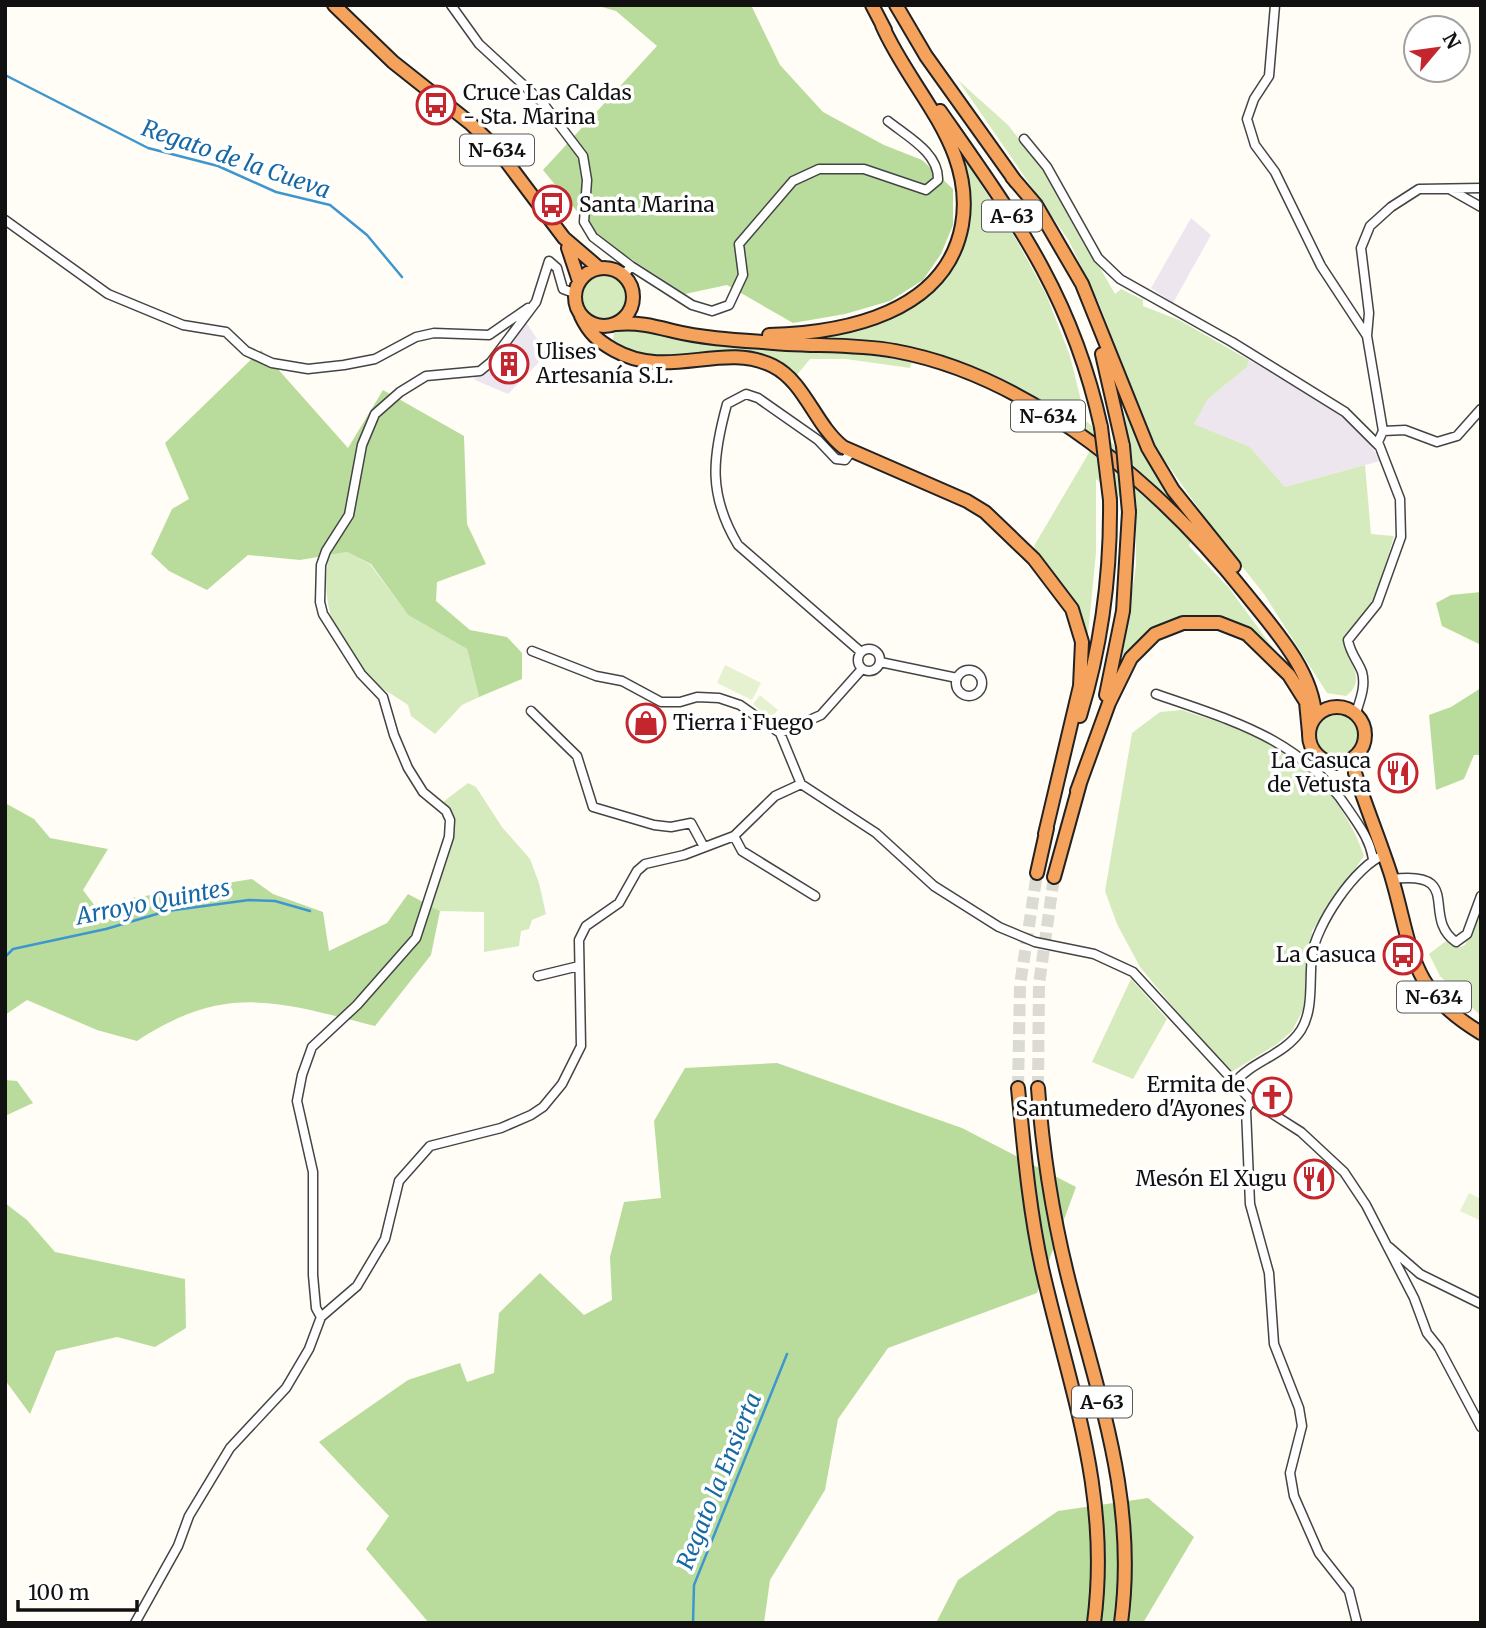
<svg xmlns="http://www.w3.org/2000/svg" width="1486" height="1628" font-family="Merriweather,serif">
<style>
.industrial{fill:#eee6ef}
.green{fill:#d5ebbd}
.forest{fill:#b9dc9c}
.pitch{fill:#e6f2cf}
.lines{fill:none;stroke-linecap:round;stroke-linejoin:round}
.stream{stroke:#3f96cf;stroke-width:2.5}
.highway-tunnel{stroke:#dbdad3;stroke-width:12;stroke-dasharray:12 6;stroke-linecap:butt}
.minor-casing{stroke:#444;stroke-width:11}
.highway-casing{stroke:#222;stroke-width:16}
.minor{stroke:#fff;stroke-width:8}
.highway{stroke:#f5a25d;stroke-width:12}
.highway-bridge-casing{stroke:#222;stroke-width:16;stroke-linecap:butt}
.highway-bridge{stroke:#f5a25d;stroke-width:12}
.labels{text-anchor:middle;stroke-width:7;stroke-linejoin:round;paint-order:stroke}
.shield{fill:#fff;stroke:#585858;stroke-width:2}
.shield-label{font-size:19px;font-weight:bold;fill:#111}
.poi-label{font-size:21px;fill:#111;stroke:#fff;text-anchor:start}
.water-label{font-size:23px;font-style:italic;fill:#1768a6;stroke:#fff}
</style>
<rect width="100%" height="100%" fill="#fffdf5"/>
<path class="industrial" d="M1191,218L1211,235L1173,303L1151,288Z
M526,322L547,354L508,394L475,380L473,374H477Z
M1249,360L1344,415L1366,437L1380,461L1285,487L1250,447L1193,424L1208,399L1247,367Z"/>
<path class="green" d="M958,80L1008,125L1046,173L1115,294L1121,289L1143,300V306L1179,320L1249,360L1247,367L1208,399L1194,424L1250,447L1285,487L1365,465L1371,534L1394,536L1374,603L1344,636C1344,659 1370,678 1346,696L1327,693L1264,594L1220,539L1156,448L1142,419L1101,308L1069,241Z
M962,155L1017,241L1046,294L1070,356L1086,421L1131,459L1124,408L1148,458L1202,534C1177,514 1159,487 1134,466C1079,421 990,368 920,350C882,341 843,340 804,337L879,320L955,259Z
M581 296a23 23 0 1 1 46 0a23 23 0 1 1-46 0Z
M634,327L727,347L843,352L912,361L910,368L846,359H810L796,376C742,322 664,386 613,341L614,331Z
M1090,451L1148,497L1191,541L1189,546L1229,588L1278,655L1225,619L1194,616L1156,627L1137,641L1122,658L1136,566V510L1096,479V553L1087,644C1081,600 1052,582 1034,546Z
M347,552L370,564L408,615L467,649L479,697L462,705L435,734L411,716L408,705C394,695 374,685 363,672C333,637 320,601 329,555Z
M1182,710C1211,720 1242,728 1269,742C1311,763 1350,812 1364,856L1312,931L1303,1010L1292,1031L1277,1044L1233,1071L1224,1069L1140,967L1117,924L1105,891L1132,733L1160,712Z
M1313 734a23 23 0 1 1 46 0a23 23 0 1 1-46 0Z
M468,783L476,787L502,827L530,859L539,883L546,914L532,920L529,929L521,931L519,946L484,952V912L440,911L431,906L455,825L443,802Z
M1481,910V1016L1440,976L1429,954L1446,941L1460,947L1465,945Z
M1131,979L1167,1019L1133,1079L1092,1062Z"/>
<path class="forest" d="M595,5H751L780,65L823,112L884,145L922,160L953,189V225L941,254L923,280L890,301L845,314L793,323L727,285L685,294L599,238L543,170L657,46L616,11Z
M261,350L348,448L383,390L464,436L467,524L486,564L437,582L436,601L470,630L507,637L522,653V679L479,697L467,649L408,615L371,564L347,552L300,560L248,555L207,590L169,571L151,554L172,509L189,499L165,443Z
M1481,592V645L1442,626L1436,603L1451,595Z
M1481,688V755H1474L1464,779L1436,790L1429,715L1451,707Z
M5,803L34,819L50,838L108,849L83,890L98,910L132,898L252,879L273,894L323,912L329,951L387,923L408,894L440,911L431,955L375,1026C280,1002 226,982 137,1041L97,1030L27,1000L5,1015Z
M777,1063L962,1128L1076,1187L1037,1293L888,1348L838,1419L825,1490L770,1580L764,1623H429L366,1549L389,1516L319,1442L408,1380L460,1363L467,1382L494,1373L499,1313L540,1273L584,1315L612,1300L610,1257L624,1202L661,1198L654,1121L685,1068Z
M5,1080L17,1081L33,1103L5,1116Z
M5,1203L27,1220L55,1252L185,1279L186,1328L155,1347L117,1337L56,1351L30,1414L5,1380Z
M1148,1498L1194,1537L1143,1623H936L958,1580L1058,1511Z"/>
<path class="pitch" d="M725,665L761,683L752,700L717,683Z
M760,695L778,710L770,719L753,704Z
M1469,1193L1481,1199V1221L1460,1211Z"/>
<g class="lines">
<path class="stream" d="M5,75L148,148L218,166L276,192L330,205L367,235L402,277
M5,957L13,949L106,929L167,911L249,900L275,901L310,911
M693,1623L694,1585L787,1354"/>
<path class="highway-tunnel" d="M1018,1088L1020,985L1037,873
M1038,1088L1039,984L1054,877"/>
<defs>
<path id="minor" d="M451,5L479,44L542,102L583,156L587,180L584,222L593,237L631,266L624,275
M1275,5L1269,76L1254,99L1247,119L1255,145L1275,172L1321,266L1367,336L1383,431
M1024,139L1047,167L1098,258L1120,279L1232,342L1345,412L1380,447
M1451,190L1481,207
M5,220L108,294L183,325L226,332L246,351L272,363L308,369L344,365L375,359L416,337L434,333L489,335L528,308
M631,266L692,305L712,311L729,305L743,275L739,244L793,181L819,169H864L926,190L938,180C939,153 908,137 888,121
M1367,336L1369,313L1361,248L1370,226L1391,207L1419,189L1481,188
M851,452L845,460L836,459L818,440L758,398L746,394L727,404C712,458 708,495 738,545L861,652
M858 660a11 11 0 1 1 22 0a11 11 0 1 1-22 0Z
M532,651L596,676L622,681L661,702H680L697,697L719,698L740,705L780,733L801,784L876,833L934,886L999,927L1035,942L1094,954L1133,972L1251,1100L1301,1132L1344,1172L1366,1205L1414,1298L1427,1333L1439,1348L1481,1427
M880,662L957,678
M956 683a13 13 0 1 1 26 0a13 13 0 1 1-26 0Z
M1156,694C1233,721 1303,739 1350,812C1360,827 1370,840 1373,859
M531,711L577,756L593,807L654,825L671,827L691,823L704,847
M1356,713C1360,700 1366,686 1362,672C1358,661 1350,653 1348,640L1377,604L1401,537L1400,499L1378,442L1383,431L1405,430L1437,442L1457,436L1481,409
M780,733L821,715L862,669
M734,836L742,851L815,896
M1392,879C1465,870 1420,917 1456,942L1467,934L1481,896
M538,976L579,966
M1234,1083C1252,1061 1285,1055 1301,1030C1314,1009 1309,980 1312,956C1315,926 1356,865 1384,855
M1251,1100L1246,1110L1250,1204L1269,1273L1274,1344L1299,1408L1302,1426L1290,1473L1294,1496L1319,1553L1349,1591L1357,1623
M1389,1247L1420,1274L1481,1304
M321,1317L316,1308L313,1275V1172L297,1101L302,1075L312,1047L357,1005L416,938L449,837L450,820L446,811L423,792L408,768L394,735L383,697L361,674L323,614L320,602L321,565L326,551L349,515L362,445L375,414L400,392L426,376L480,371L491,362L536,302L549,261L557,268L563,289L574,293
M135,1623L178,1546L189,1516L230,1448L286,1388L309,1349L321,1317L357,1286L385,1239L399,1181L430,1146L501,1128L531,1115L543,1107L562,1084L581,1046L579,940L586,926L619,903L637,871L645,864L684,855L734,836L775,796L801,784"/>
<path id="highway" d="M334,5L393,62L470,123L497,149L564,238L599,268
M872,5L885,30
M896,5L926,56L1016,182
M940,111C1016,220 1072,295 1101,427
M1012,177L1036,205L1082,284L1148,448L1173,490L1234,566
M568,248L579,281
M575 297a29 29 0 1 1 58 0a29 29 0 1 1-58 0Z
M581,316C589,333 598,341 614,350C668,381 722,341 773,366C805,382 815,425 843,447L967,501L985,512L1034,559L1072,609L1082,642L1080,686L1045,834
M616,324C638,322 653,326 673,331C702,338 734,340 763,342C807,347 851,343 895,351C1032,376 1162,488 1246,594C1273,628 1313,671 1315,716
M769,335C845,333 946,313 962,225C966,202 963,178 955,156C938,110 902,71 882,25
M1102,354L1123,446
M1106,695L1123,611L1129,512
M1309 735a28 28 0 1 1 56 0a28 28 0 1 1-56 0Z
M1080,716C1102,644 1111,575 1110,500
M1354,758L1355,773C1366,807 1380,841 1391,875C1413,949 1407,989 1481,1033
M1077,791L1109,703L1131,658L1155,634L1183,623H1219L1247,634L1289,675L1306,702L1309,733
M1037,873L1047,828
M1054,877L1080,783
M1018,1088C1024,1149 1029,1209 1042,1268C1070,1391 1111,1492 1094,1623
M1038,1088C1043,1158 1054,1225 1072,1293C1101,1405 1137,1504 1121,1623"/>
</defs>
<use href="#minor" class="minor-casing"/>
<use href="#highway" class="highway-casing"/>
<use href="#minor" class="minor"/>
<use href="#highway" class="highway"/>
<defs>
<path id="highway-bridge" d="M1101,427L1110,500
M1123,446L1129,512"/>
</defs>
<use href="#highway-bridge" class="highway-bridge-casing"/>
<use href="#highway-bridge" class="highway-bridge"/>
</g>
<defs>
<symbol id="bus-ring" viewBox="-11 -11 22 22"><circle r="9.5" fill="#fff" stroke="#c4262e" stroke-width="1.5"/><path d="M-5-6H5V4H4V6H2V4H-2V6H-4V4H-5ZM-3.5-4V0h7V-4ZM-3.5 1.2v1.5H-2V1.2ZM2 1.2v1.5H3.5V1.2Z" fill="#c4262e"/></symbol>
<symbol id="building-ring" viewBox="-11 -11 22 22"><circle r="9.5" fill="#fff" stroke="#c4262e" stroke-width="1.5"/><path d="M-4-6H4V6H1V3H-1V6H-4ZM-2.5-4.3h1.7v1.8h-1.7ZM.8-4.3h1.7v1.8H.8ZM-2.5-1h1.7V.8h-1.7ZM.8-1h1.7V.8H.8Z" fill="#c4262e"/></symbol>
<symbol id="shop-ring" viewBox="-11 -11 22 22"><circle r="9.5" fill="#fff" stroke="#c4262e" stroke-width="1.5"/><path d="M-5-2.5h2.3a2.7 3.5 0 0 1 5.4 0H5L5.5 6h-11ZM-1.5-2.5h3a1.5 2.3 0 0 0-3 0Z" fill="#c4262e"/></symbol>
<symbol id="restaurant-ring" viewBox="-11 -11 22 22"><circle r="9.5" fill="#fff" stroke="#c4262e" stroke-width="1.5"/><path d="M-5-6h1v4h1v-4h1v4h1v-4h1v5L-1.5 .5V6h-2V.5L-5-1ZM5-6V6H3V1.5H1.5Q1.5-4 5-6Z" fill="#c4262e"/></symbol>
<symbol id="church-ring" viewBox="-11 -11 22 22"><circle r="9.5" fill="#fff" stroke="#c4262e" stroke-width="1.5"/><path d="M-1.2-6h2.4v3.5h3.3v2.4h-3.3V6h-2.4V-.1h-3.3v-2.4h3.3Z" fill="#c4262e"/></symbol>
</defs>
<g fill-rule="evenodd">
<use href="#bus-ring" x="414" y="83" width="44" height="44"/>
<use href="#bus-ring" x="530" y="183" width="44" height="44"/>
<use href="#building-ring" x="487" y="342" width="44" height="44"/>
<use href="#shop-ring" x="624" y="701" width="44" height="44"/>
<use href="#restaurant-ring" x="1376" y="751" width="44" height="44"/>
<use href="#bus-ring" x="1381" y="933" width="44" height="44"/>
<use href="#church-ring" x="1250" y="1075" width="44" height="44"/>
<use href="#restaurant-ring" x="1292" y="1157" width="44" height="44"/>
</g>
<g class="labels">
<g class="shield">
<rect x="460" y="134.5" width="74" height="31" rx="5"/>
<rect x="982" y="200.5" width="60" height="31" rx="5"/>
<rect x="1011" y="400.5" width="74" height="31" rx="5"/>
<rect x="1397" y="981.5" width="74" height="31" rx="5"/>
<rect x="1072" y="1386.5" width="60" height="31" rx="5"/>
</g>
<g class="shield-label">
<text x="497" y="157">N-634</text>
<text x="1012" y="223">A-63</text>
<text x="1048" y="423">N-634</text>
<text x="1434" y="1004">N-634</text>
<text x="1102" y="1409">A-63</text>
</g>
<g class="poi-label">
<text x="463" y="100">Cruce Las Caldas<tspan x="463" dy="24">- Sta. Marina</tspan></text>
<text x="579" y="212">Santa Marina</text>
<text x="536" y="359">Ulises<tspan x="536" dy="24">Artesanía S.L.</tspan></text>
<text x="673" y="730">Tierra i Fuego</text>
<text x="1371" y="768" text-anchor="end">La Casuca<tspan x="1371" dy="24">de Vetusta</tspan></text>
<text x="1376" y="962" text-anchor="end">La Casuca</text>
<text x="1245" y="1092" text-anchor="end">Ermita de<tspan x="1245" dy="24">Santumedero d'Ayones</tspan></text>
<text x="1287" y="1186" text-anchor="end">Mesón El Xugu</text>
</g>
<g class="water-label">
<text transform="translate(236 159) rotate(19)" y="8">Regato de la Cueva</text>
<text transform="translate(153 902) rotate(-11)" y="8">Arroyo Quintes</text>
<text transform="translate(719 1481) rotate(-68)" y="8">Regato la Ensierta</text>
</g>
</g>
<rect width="1486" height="1628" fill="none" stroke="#111111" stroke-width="14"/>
<g transform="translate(1437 49) rotate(61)"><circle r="33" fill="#ffffff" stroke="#a0a0a0" stroke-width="2"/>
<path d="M0-5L12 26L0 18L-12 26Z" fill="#c4262e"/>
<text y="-10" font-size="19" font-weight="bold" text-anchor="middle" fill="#111111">N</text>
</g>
<path d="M18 1600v10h119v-10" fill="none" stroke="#111111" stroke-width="3.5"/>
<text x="28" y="1600" font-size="21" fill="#111111" stroke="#ffffff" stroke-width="5" paint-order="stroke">100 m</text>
</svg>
